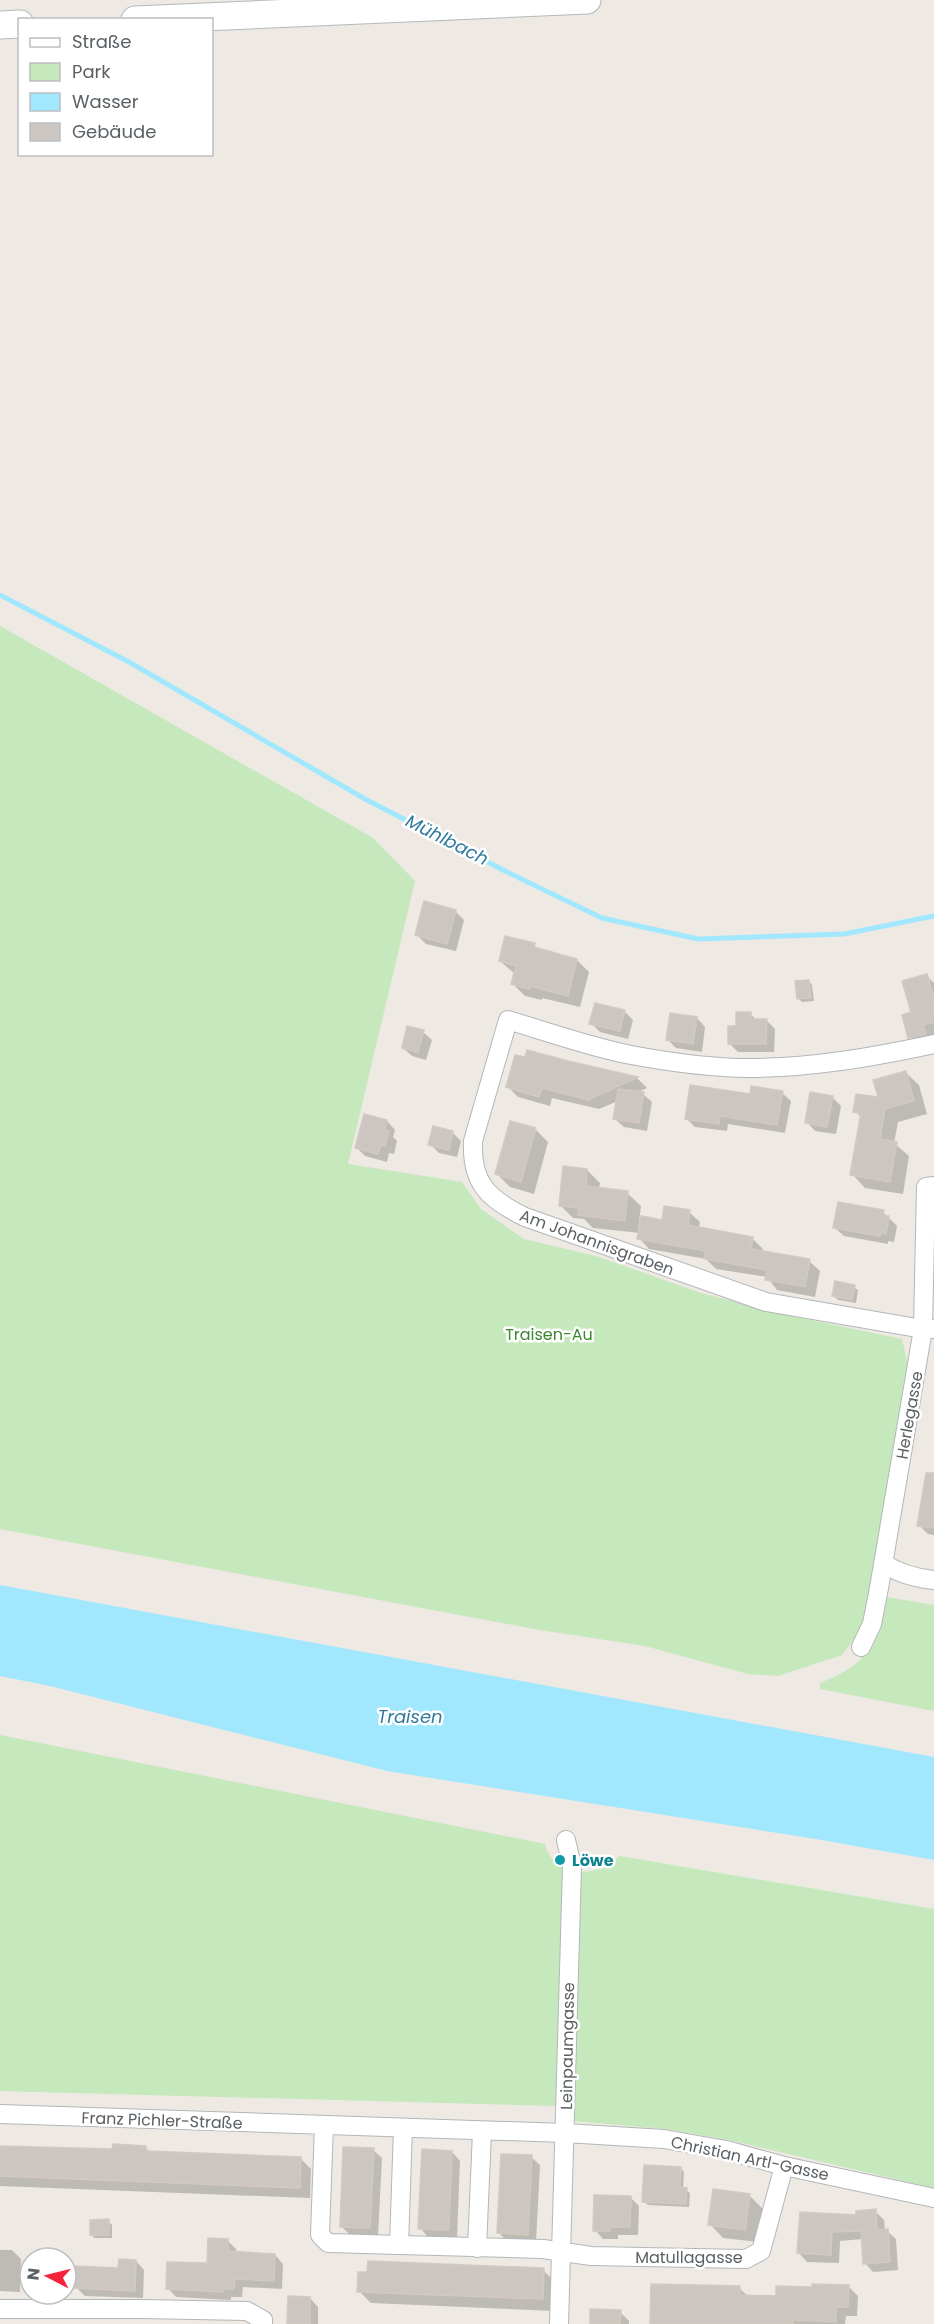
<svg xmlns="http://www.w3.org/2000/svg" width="934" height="2324" font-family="Poppins,sans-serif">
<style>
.green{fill:#c5e8bc}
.water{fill:#a1e8ff}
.shadow{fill:#0003}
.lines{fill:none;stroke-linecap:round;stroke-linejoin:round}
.stream{stroke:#a1e8ff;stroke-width:5}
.building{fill:#cbc6c1;stroke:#d3c9c0;stroke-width:1.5}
.street-casing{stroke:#b3b7ba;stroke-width:20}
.secondary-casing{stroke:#b3b9bd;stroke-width:29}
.street{stroke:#fff;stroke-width:18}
.secondary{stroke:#fff;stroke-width:27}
.culture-dot{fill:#0f9aa8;stroke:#fff;stroke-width:2}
.labels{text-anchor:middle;stroke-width:5;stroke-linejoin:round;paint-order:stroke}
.street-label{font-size:16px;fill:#5a6064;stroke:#fff}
.park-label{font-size:16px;fill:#3c862f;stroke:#fff}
.culture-label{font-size:16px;font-weight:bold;fill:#0d838f;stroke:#fff;text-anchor:start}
.water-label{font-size:18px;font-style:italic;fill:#317a9c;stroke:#fff}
</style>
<rect width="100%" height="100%" fill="#eee9e2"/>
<path class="green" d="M0,626L373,838L415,881L348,1164L462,1182L481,1209L524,1239L596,1256L701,1293L796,1317L902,1339L908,1365L874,1595L860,1632L842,1655L778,1676L748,1674L645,1646L540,1630L0,1529Z
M886,1597L934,1605V1711L820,1689V1683C873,1662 871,1646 886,1597Z
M0,1735L545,1844C552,1878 599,1879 619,1856L934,1909V2188L729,2140L667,2129L573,2121L558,2106L0,2091Z"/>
<path class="water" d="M0,1585L934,1757V1860L816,1839L387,1771L50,1686L0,1676Z"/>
<path class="shadow" d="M455,911L464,920L456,951L426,944L417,935Z
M534,945L540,951L577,960L589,972L580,1007L542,998V1000L525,996L513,984L515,974L500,961Z
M927,976L934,983V1048L923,1050L910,1037L913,1013Z
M809,981L812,985L814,1001L802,1002L798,998Z
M625,1012L633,1020L628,1039L600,1032L591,1023Z
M750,1014L757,1020H766L775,1029L774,1052H738L729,1043L737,1027Z
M697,1018L705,1027L702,1052L676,1048L667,1039Z
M423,1032L432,1040L426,1060L412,1056L403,1048Z
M528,1052L637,1078L647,1088L636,1093L643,1094L652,1102L647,1131L624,1127L615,1119L618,1101L599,1109L552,1098L550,1106L518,1097L508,1087L526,1059Z
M905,1072L919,1085L927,1114L898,1122L894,1143L909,1156L903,1194L865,1188L852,1174L862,1118L855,1111L880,1099Z
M782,1093L791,1101L785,1133L728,1124L727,1131L695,1127L686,1118L751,1096Z
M832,1097L841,1106L836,1134L815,1131L807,1122Z
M387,1121L395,1130L393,1137L397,1141L394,1154L389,1153L387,1162L365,1156L357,1148Z
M535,1129L548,1142L534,1194L510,1187L497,1174Z
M452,1132L461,1141L457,1157L439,1153L430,1144Z
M587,1170L600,1183L599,1189L627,1193L641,1206L638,1230L689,1212L700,1222L699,1228L752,1238L763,1249L762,1252L809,1261L820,1271L815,1297L777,1290L767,1277L716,1269L706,1259L649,1249L639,1238L640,1233L593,1228L584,1219L573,1218L560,1205Z
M883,1212L897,1226L894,1242L888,1241V1244L844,1236L835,1228Z
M854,1287L858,1290L856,1303L838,1300L834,1296Z
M934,1481V1535L928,1534L919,1525Z
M0,2147L114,2151L145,2147L151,2153L300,2158L311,2169L310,2198L0,2186Z
M373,2150L382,2158L378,2236L350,2235L341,2226Z
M452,2152L460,2161L457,2238L428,2237L420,2228Z
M531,2157L540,2165L536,2242L507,2241L499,2233Z
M680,2168L684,2172L683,2189L690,2193L689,2207L648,2205L644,2202Z
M750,2196L763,2209L758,2242L723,2238L710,2224Z
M630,2197L639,2206L638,2235H618V2239H603L595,2230Z
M875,2211L884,2220L885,2231H887L896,2239L898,2270L873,2272L865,2263L863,2239L840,2241L839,2263L807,2262L799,2253L801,2214L857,2216Z
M108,2221L112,2225V2238H95L91,2235Z
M228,2241L236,2249V2253L275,2255L283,2264L282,2289L243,2287L242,2297H231V2300L176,2297L168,2288L208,2265Z
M0,2250H12L21,2259L20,2292L0,2291Z
M136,2261L144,2270L143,2298L85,2296L76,2287Z
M543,2270L555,2282L554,2311L371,2303L359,2291Z
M848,2286L858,2296L857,2316H846L845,2324H652L739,2288L749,2297L777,2298Z
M310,2298L318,2307V2324H289Z
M620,2312L629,2321V2324H591Z"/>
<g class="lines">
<path class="stream" d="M0,595L129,662L365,799L505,871L602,918L698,939L844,934L934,916"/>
</g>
<path class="building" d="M424,901L456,910L447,944L415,935Z
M505,936L535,943L534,947L577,959L568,996L530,986L529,989L511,984L516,966L499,961Z
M927,974L934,998V1022L923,1025L926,1034L908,1038L902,1015L911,1012L902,981Z
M809,980L811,998L797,999L795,981Z
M595,1003L625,1010L620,1031L589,1024Z
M736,1012H751V1019H767L766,1044H728V1026H736Z
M670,1013L697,1017L693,1044L666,1040Z
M407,1026L424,1030L418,1052L402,1048Z
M527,1050L568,1061L638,1077L588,1100L542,1088L539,1097L506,1087L515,1055L525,1057Z
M906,1071L914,1101L885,1109L880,1139L897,1142L890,1182L850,1175L861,1113L853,1112L856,1094L878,1097L873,1080Z
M690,1085L750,1094L751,1086L783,1091L777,1125L720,1116L719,1124L685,1119Z
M618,1089L644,1092L639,1123L613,1119Z
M810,1092L833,1096L827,1127L805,1123Z
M364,1114L387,1120L385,1130L389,1131L385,1146L381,1145L378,1154L355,1148Z
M510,1121L536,1128L521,1182L495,1174Z
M433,1126L453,1131L449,1150L428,1145Z
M563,1166L587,1169L586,1186L628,1191L625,1221L578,1215L579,1208L559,1206Z
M838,1202L884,1210L883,1215L889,1216L886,1234L880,1233V1236L833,1228Z
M664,1206L690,1210L688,1225L753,1237L751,1249L810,1259L805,1287L765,1280L767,1270L704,1259L706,1251L637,1239L641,1216L662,1220Z
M835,1281L855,1285L852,1300L832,1296Z
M926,1473H934V1528L917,1526Z
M113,2144L146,2146V2151L301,2157L300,2188L0,2176V2146L112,2149Z
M343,2147L374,2148L370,2228L340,2227Z
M422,2149L452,2151L449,2230L418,2229Z
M501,2154L532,2155L528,2235L497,2233Z
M644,2165L681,2167L680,2187L687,2188L686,2204L642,2202Z
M713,2189L750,2194L745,2230L708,2225Z
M594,2195L631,2196L630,2227H610V2231H593Z
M876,2209L877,2230L888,2229L890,2262L863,2264L861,2231L832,2232L831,2255L797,2253L800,2212L856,2215V2211Z
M109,2219V2235H90V2220Z
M208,2238L228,2239V2251L275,2254L274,2281L235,2279L234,2289H223V2292L166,2289L167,2262L207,2263Z
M119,2259L136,2260L135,2291L74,2288L75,2266L118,2268Z
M368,2261L544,2268L543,2299L357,2292L358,2272H367Z
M651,2284L740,2286V2295L776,2296V2286L812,2287V2284L849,2285L848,2307H836V2322L793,2320V2324H650Z
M288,2296L310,2297V2324H287Z
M590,2309L621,2310L620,2324H590Z"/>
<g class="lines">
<defs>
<path id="street" d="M934,1044C873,1057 811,1068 749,1068C710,1068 669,1062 631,1055C590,1047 548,1032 508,1020L473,1141C471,1183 488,1199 525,1217L766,1302L923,1329H934
M883,1563C899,1574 915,1578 934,1580
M861,1647L872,1624L879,1588L923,1329L926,1187L934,1186
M0,2114L565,2133L664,2139L726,2150L784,2166L934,2198
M324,2125L320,2235L328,2243L543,2249L591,2256L746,2259L761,2251L784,2166
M399,2245L403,2128
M477,2248L482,2132
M0,2309H141L247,2311L263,2320V2324
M559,2324L572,1866L566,1840"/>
<path id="secondary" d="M135,20L587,0
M0,25L20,24"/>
</defs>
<use href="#street" class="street-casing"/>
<use href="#secondary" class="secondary-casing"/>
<use href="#street" class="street"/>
<use href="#secondary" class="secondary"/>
</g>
<circle class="culture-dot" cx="560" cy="1860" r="6"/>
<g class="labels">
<g class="street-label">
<text transform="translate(597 1242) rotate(20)" y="6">Am Johannisgraben</text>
<text transform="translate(909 1415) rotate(-80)" y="6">Herlegasse</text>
<text transform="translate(567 2046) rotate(-89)" y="6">Leinpaumgasse</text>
<text transform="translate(162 2120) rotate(2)" y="6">Franz Pichler-Straße</text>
<text transform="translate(750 2158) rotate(12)" y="6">Christian Artl-Gasse</text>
<text x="689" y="2263">Matullagasse</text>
</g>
<g class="park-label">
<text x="549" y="1340">Traisen-Au</text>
</g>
<g class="culture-label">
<text x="572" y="1866">Löwe</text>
</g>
<g class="water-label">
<text transform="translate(447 840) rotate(27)" y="6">Mühlbach</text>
<text x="410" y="1723">Traisen</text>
</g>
</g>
<rect x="18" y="18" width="195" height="138" fill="#ffffff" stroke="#bdbfc1" stroke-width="1.5"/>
<rect x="30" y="38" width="30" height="9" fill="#ffffff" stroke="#bdbfc1" stroke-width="1.5"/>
<text x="72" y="48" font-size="18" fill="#5a6064">Straße</text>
<rect x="30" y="63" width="30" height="18" fill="#c5e8bc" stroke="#bdbfc1" stroke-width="1.5"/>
<text x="72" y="78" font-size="18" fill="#5a6064">Park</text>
<rect x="30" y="93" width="30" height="18" fill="#a1e8ff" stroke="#bdbfc1" stroke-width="1.5"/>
<text x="72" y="108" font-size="18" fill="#5a6064">Wasser</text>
<rect x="30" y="123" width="30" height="18" fill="#cbc6c1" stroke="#bdbfc1" stroke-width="1.5"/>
<text x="72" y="138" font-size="18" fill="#5a6064">Gebäude</text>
<g transform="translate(48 2276) rotate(277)"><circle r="28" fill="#ffffff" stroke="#bdbfc1" stroke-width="1.5"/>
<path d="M0-4.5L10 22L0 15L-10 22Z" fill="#f4223b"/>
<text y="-9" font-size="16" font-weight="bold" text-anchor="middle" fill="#5a6064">N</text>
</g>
</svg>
